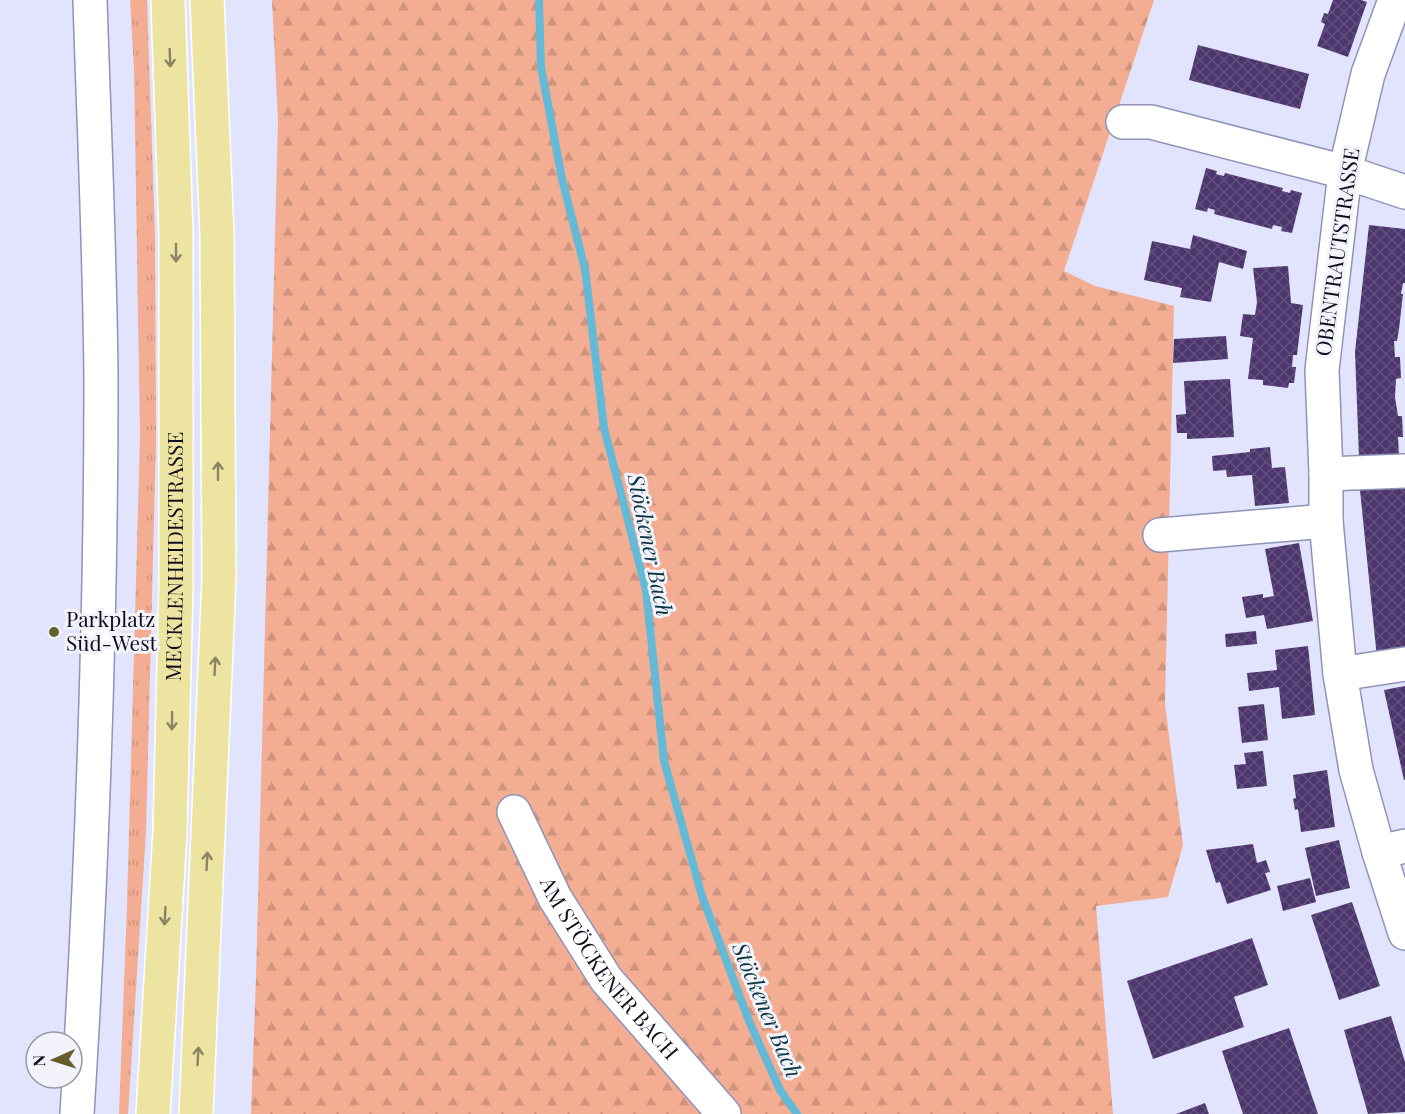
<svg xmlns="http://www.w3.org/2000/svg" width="1405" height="1114" font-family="'Playfair Display',serif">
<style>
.grass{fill:url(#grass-tufts)}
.forest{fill:url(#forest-firs)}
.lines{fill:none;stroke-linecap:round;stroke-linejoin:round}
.stream{stroke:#64bad6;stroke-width:8}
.building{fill:url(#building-cross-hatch)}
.minor-casing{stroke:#9093b9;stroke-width:36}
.major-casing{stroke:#fff;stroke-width:36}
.minor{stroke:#fff;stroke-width:33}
.major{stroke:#ede4a1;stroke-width:33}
.oneway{stroke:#898465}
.poi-dot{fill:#655e2a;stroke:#f2f3fb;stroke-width:2}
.labels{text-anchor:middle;stroke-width:6;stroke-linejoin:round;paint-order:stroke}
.street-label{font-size:21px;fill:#0e0e1c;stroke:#f2f3fb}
.poi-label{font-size:21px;fill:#0e0e1c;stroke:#f2f3fb;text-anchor:start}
.water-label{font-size:22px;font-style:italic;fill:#0b3541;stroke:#f2f3fb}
</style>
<defs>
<pattern id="grass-tufts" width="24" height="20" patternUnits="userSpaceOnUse" patternTransform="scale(1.5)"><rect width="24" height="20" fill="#f3ad92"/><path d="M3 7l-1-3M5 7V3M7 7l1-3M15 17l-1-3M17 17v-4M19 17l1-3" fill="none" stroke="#cf947d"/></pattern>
<pattern id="forest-firs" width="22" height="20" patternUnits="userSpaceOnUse" patternTransform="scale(1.5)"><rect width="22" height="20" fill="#f3ad92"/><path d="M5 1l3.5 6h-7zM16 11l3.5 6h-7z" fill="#cf947d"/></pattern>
<pattern id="building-cross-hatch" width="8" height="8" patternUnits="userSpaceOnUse" patternTransform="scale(1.5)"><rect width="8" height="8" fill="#4d366d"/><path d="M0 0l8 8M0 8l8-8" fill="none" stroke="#62507d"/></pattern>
</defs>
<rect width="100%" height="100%" fill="#e2e4fd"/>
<path class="grass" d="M130,0H147L155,234L156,440L146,832L128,1114H119L127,905L140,437L134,69Z"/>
<path class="forest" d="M272,0H1154L1064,271L1095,286L1174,306L1165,704L1183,845L1168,897L1096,906L1113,1114H251L256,978L278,120Z"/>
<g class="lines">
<path class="stream" d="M539,0L541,67L562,179L585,269L604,428L646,590L664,761L702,896L749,1021L780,1090L797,1114"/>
</g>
<path class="building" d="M1333,0H1361L1367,2L1348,57L1317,46L1325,24L1321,22L1324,13L1328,14Z
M1198,45L1309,74L1300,109L1189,80Z
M1206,168L1217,171L1216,174L1224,176L1225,173L1283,188L1282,191L1290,193L1291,190L1302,193L1292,233L1281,231L1282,227L1273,225L1272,229L1214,214L1215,210L1208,208L1207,212L1195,209Z
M1369,225L1405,229V283H1403L1401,294H1403L1399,329L1397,341H1394L1395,357H1400L1401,378L1396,379L1395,397L1398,416H1402L1403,437H1398L1399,456L1359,457L1355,352Z
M1193,235L1247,251L1243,269L1219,262L1211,302L1180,297L1182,288L1144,280L1152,241L1190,249Z
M1288,266L1291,303L1303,305L1297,355H1293L1292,367H1296L1294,383H1289L1288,388L1263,385V380L1248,379L1253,338L1240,336L1243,314L1255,315L1257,302L1253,268Z
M1226,336L1228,359L1173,363L1174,339Z
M1230,379L1234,437L1187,439V433H1177L1176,415L1186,414L1184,381Z
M1270,447L1272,468L1285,467L1289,503L1255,506L1252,475L1227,477L1226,470L1213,471L1212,456L1250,452V449Z
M1405,485V655L1377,658L1360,490Z
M1299,543L1313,621L1267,629L1264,615L1246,618L1242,597L1263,594V598L1274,596L1265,549Z
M1256,631L1257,644L1226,647L1225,634Z
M1308,646L1315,715L1282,719L1279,687L1249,691L1247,673L1277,670L1275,650Z
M1405,686V780H1404L1384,690Z
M1264,704L1268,740L1242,743L1238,707Z
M1263,751L1267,786L1237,789L1234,765L1246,764L1244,753Z
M1327,770L1335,827L1301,832L1298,809L1295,810L1293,799L1296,798L1293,775Z
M1339,840L1350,888L1316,896L1305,848Z
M1253,844L1257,863L1266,860L1270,872L1265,873L1271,890L1227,904L1220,882L1216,883L1206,850Z
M1310,878L1316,902L1283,911L1277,886Z
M1352,902L1380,986L1339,1000L1311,915Z
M1252,938L1268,985L1234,997L1244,1027L1153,1059L1127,981Z
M1391,1016L1405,1062V1112L1368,1114L1344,1030Z
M1289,1028L1318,1114H1243L1222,1051Z
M1205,1103L1209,1114H1176Z"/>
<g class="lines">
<defs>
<g id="minor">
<path d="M1395,0L1368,74L1345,172L1322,370L1326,474V521L1340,674L1356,770L1379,852L1405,933"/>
<path d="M1123,122H1151L1345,172L1405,192"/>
<path d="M1326,474L1405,471"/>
<path d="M1160,535L1326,521"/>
<path d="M1340,674L1405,664"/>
<path id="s1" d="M514,812L555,898L606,979L724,1114"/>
<path d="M1379,852L1405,846"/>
<path d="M77,1114C92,870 101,625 101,381C100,254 94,127 90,0"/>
</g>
<g id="major">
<path id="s2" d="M153,1114L170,832L176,585V234L168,0"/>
<path d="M196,1114L219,578L217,235L207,0"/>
</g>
</defs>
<use href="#minor" class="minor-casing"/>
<use href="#major" class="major-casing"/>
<use href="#minor" class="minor"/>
<use href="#major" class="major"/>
</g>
<defs><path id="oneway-shaft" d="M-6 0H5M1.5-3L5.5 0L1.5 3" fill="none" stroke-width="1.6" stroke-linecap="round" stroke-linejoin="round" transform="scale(1.5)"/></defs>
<g class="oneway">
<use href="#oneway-shaft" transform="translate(170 58) rotate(88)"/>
<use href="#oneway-shaft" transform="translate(176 253) rotate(90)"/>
<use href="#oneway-shaft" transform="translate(218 471) rotate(-90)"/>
<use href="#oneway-shaft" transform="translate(215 666) rotate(-87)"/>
<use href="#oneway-shaft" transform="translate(172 721) rotate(91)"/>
<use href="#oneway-shaft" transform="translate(207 861) rotate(-87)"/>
<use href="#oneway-shaft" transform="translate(165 916) rotate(93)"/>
<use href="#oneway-shaft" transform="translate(198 1056) rotate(-87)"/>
</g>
<circle class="poi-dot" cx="54" cy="632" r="6"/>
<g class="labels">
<g class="street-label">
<text transform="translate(1338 252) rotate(-82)" y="7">OBENTRAUTSTRASSE</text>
<text dy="7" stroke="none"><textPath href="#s2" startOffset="558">MECKLENHEIDESTRASSE</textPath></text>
<text dy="7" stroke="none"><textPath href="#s1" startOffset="184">AM STÖCKENER BACH</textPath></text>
</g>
<g class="poi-label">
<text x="66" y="627">Parkplatz<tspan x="66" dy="24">Süd-West</tspan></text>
</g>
<g class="water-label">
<text transform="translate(650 545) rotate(78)" y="8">Stöckener Bach</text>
<text transform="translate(767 1010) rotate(67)" y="8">Stöckener Bach</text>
</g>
</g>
<g transform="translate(54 1060) rotate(267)"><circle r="28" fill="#f2f3fb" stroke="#9797a2" stroke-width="1.5"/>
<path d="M0-4.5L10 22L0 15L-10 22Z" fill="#655e2a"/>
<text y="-9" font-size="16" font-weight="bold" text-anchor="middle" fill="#0e0e1c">N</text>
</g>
</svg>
